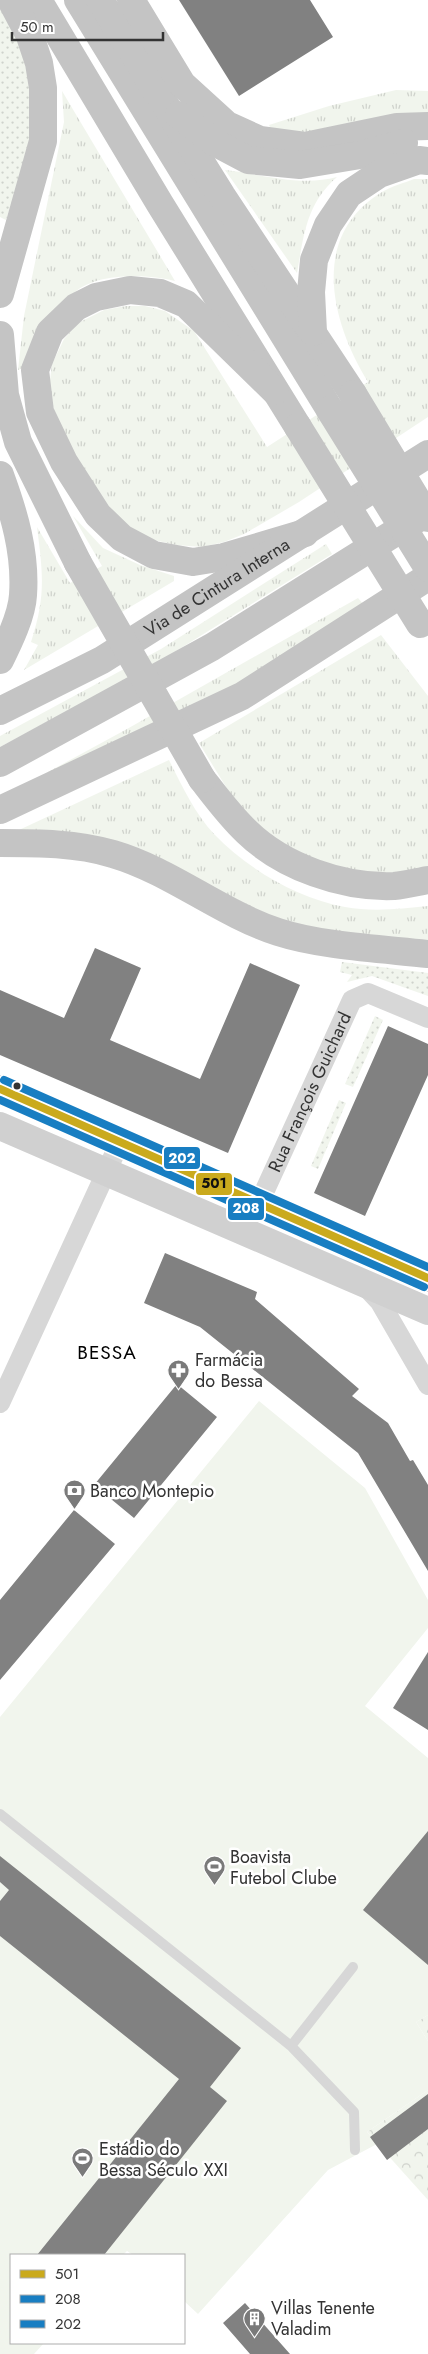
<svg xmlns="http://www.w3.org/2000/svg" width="428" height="2354" font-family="Jost,sans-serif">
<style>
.grass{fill:url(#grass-tufts)}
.forest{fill:url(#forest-crowns)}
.garden{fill:url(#garden-dots)}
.pitch{fill:#f1f5ed}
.building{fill:#818181}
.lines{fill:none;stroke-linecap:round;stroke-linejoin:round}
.lane{stroke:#d7d7d7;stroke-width:10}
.street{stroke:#d7d7d7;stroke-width:20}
.secondary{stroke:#d0d0d0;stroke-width:28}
.highway{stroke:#c4c4c4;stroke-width:28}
.highway-bridge{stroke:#c4c4c4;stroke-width:28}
.bus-1-casing{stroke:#fff;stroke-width:11}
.bus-2-casing{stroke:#fff;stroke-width:11}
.bus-3-casing{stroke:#fff;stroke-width:11}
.bus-1{stroke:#caaa1d;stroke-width:8}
.bus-2{stroke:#187ec2;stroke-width:8}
.bus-3{stroke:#187ec2;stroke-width:8}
.bus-dot{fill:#333;stroke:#fff;stroke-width:2}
.labels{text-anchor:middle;stroke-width:5;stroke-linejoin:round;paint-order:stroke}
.street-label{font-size:18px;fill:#333;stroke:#fff}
.poi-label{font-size:18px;fill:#333;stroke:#fff;text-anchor:start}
.neighbourhood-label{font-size:19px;letter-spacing:1px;fill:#000;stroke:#fff}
.line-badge{stroke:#fff;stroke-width:2}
.badge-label{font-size:14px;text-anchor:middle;font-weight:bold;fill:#fff}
.pale-badge-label{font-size:14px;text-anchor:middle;font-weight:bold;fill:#111}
</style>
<defs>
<pattern id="grass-tufts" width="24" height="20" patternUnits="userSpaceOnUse" patternTransform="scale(1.25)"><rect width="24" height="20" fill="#f1f5ed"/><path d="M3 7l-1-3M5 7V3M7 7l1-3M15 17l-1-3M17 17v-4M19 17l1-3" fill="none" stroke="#cfd2cc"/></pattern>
<pattern id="forest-crowns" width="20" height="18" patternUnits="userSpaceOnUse" patternTransform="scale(1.25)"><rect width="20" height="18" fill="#f1f5ed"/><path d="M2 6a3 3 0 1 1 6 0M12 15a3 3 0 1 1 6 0" fill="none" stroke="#cfd2cc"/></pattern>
<pattern id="garden-dots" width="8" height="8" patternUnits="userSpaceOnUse" patternTransform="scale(1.25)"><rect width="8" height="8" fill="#f1f5ed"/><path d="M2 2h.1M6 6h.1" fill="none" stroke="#cfd2cc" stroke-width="1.8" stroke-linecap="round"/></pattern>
</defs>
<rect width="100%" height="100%" fill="#fff"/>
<path class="grass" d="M396,90L428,91V114C377,123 323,137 271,130L269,125L329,106Z
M62,91L175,281C147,274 93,272 72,295C56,314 40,345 26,367L18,370L24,316L64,122Z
M225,170C262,174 300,187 337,177C306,204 304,235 297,273Z
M414,179H428V417L299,502L244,534L224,542L202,547L176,545L145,538L117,521L99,500L57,424L49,388L52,364L64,339L78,323L104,310L126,306H145L165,311L194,331L267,447L368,382C331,322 309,236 382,192C392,186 404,183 414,179Z
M73,516L103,548L140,565L174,576V581L24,670L38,645L31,642C46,596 43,574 37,527L70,583L102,566Z
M326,544L332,554L157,663L0,747V736L161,649Z
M358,598L364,605L238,685L51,776L48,772L127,729Z
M381,635L428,696V869L369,875L319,863L269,835L249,817L231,795L199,743Z
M169,760C181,784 195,814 214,834C248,869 296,898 345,907C372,912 401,909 428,906V946L307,932L19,830Z"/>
<path class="forest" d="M428,2015V2041L416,2022Z
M428,2090V2200L367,2132Z"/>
<path class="garden" d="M0,2L15,30L31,82L34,135L6,220L0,217Z
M342,962L428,973V996L372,976L347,982L352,975L340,972Z
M375,1016L383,1020L353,1087L345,1084Z
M339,1100L346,1103L318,1169L311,1166Z"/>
<path class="pitch" d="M259,1401L365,1488L428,1600V1628L365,1706L428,1758V2015L416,2022L428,2041V2090L367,2132L377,2144L328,2170L198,2314L184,2301V2255H133L127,2251L123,2255H11V2343H44L34,2354H0V1717Z"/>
<path class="building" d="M179,0H310L333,37L239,96Z
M95,948L141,968L110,1040L200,1079L250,963L300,985L228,1153L0,1055V990L64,1018Z
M388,1026L428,1044V1075L365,1216L314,1193Z
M165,1253L257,1292L255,1299L359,1389L352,1396L388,1423L410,1461L413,1460L428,1485V1571L358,1453L200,1327L144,1303Z
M177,1384L217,1417L134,1518L94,1485Z
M74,1510L115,1544L0,1680V1600Z
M428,1652V1730L393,1708Z
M428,1831V1965L363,1910Z
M0,1856L241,2048L210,2087L227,2101L104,2255H37L179,2079L0,1936V1901L9,1890L0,1882Z
M428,2094V2129L387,2160L370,2137Z
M245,2303L290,2354H250L223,2323Z"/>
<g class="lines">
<path class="lane" d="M0,1814L291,2046L354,2112L355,2150
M291,2046L353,1967"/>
<g class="street">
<path id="s1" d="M259,1203L352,1000L368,993L428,1018"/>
<path d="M364,1285L380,1302L428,1385"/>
<path d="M0,1403L120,1142"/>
</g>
<path class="secondary" d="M0,1089L428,1278
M0,1126L428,1311"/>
<g class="highway">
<path d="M38,0L160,204L298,427"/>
<path d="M78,0L330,410"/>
<path d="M100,0L222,196L353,394"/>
<path d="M131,0L182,84L227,125L260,140L305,146L397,127L428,126"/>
<path d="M179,115L214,142L248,160L300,165L360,155L404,143"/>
<path d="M0,294L43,141V88L39,63L30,36L11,0"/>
<path d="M313,332L311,292L314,260L328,225L349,194L379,174L419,160L428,161"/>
<path d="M0,335L5,395L18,442L78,563"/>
<path d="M275,391L186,304L160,293L130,290L96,297L76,307L50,332L35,370L40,412L64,462L98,515L122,538L154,555L193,562L224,557L305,533"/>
<path d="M0,475C14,513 26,553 23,595C22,615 9,642 0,660"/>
<path id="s2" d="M0,711L102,660L428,454"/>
<path d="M0,763L212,647L423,515"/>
<path d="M202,779C216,797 230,816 247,832C283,867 343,888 394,886C405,885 417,882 428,880"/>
<path d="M0,810L242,696L428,577"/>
<path d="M0,843C38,843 76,843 113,854C171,871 220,913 278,932C321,946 382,949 428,954"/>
</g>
<path class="highway-bridge" d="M353,394L428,518
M330,410L428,568
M298,427L420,624
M78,563L202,779"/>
<defs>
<path id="bus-1" d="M0,1089L428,1278"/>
<path id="bus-2" d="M0,1100L424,1287"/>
<path id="bus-3" d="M4,1080L428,1267"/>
</defs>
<use href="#bus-1" class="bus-1-casing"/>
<use href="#bus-2" class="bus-2-casing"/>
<use href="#bus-3" class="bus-3-casing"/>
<use href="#bus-1" class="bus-1"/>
<use href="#bus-2" class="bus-2"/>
<use href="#bus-3" class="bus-3"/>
</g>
<defs>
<symbol id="pharmacy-pin" viewBox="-11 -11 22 30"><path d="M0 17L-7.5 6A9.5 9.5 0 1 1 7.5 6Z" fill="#7a7a7a" stroke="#fff"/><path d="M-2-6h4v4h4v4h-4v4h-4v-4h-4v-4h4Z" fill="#fff"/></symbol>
<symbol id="bank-pin" viewBox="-11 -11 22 30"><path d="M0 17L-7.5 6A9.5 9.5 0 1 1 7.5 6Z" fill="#7a7a7a" stroke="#fff"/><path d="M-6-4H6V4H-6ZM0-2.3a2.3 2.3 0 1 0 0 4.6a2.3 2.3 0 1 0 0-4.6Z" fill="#fff"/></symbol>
<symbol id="stadium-pin" viewBox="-11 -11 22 30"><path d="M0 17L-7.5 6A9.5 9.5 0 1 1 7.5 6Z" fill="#7a7a7a" stroke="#fff"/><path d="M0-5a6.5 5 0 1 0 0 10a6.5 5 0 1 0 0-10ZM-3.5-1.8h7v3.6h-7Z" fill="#fff"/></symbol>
<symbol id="building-pin" viewBox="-11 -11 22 30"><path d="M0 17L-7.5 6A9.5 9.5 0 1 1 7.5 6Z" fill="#7a7a7a" stroke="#fff"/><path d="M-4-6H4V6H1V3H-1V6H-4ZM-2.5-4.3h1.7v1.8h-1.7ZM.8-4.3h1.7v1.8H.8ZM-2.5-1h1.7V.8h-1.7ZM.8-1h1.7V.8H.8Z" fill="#fff"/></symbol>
</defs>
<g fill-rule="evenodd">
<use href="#pharmacy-pin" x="166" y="1358" width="25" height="34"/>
<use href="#bank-pin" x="62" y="1478" width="25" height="34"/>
<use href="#stadium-pin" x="202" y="1854" width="25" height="34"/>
<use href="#stadium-pin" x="70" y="2146" width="25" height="34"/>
<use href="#building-pin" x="242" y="2306" width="25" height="34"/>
</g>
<circle class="bus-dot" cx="17" cy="1086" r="4.5"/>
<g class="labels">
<g class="street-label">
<text dy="6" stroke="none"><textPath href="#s2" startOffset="250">Via de Cintura Interna</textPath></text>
<text dy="6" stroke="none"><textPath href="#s1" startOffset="122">Rua François Guichard</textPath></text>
</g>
<g class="poi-label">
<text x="195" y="1366">Farmácia<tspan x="195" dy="21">do Bessa</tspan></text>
<text x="90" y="1497">Banco Montepio</text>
<text x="230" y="1863">Boavista<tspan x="230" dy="21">Futebol Clube</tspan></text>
<text x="99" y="2155">Estádio do<tspan x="99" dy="21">Bessa Século XXI</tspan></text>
<text x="271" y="2314">Villas Tenente<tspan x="271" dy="21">Valadim</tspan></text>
</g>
<g class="neighbourhood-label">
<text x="107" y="1359">BESSA</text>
</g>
</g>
<g class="line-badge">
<rect x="163" y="1146" width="38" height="24" rx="5" fill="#187ec2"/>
<rect x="195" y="1172" width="38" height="24" rx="5" fill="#caaa1d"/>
<rect x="227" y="1197" width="38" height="24" rx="5" fill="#187ec2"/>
</g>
<g class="badge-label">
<text x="182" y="1163">202</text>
<text x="246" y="1213">208</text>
</g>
<g class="pale-badge-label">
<text x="214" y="1188">501</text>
</g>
<rect x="10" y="2254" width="175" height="90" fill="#ffffff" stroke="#adadad"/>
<rect x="20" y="2270" width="25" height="8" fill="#caaa1d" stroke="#adadad"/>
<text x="55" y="2279" font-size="15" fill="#333333">501</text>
<rect x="20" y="2295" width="25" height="8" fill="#187ec2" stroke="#adadad"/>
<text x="55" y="2304" font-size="15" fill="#333333">208</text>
<rect x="20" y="2320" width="25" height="8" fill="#187ec2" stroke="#adadad"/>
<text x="55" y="2329" font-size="15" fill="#333333">202</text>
<path d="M12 32v8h151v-8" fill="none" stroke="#333333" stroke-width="2.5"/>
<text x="20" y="32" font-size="15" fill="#333333" stroke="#ffffff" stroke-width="4" paint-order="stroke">50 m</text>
</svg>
